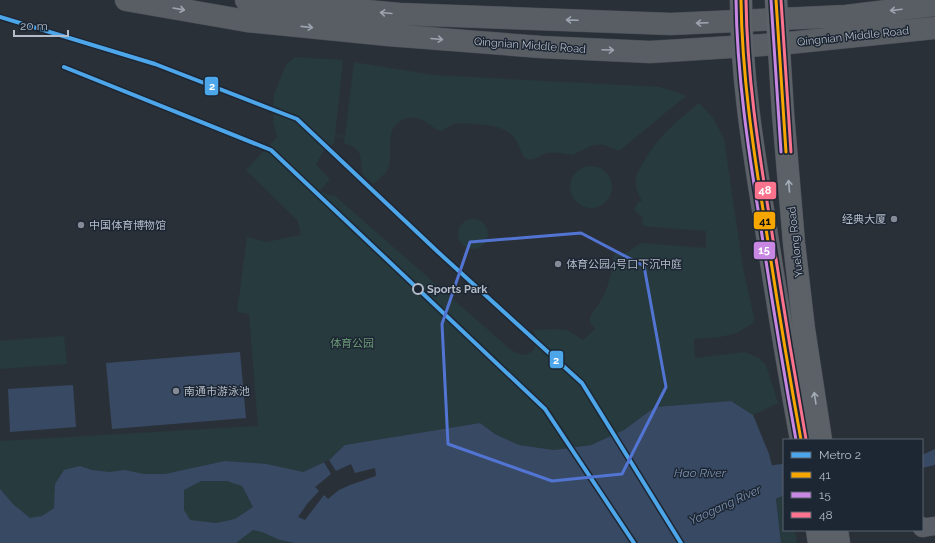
<svg xmlns="http://www.w3.org/2000/svg" width="935" height="543" font-family="Raleway,'Noto Sans SC',sans-serif">
<style>
.green{fill:#273a3e}
.water{fill:#384963;fill-rule:evenodd}
.pier{fill:#2a3038}
.lines{fill:none;stroke-linecap:round;stroke-linejoin:round}
.river{stroke:#384963;stroke-width:32}
.minor-casing{stroke:#484c53;stroke-width:19}
.secondary-casing{stroke:#484c53;stroke-width:23}
.primary-casing{stroke:#484c55;stroke-width:23}
.minor{stroke:#5a5e66;stroke-width:18}
.secondary{stroke:#595d64;stroke-width:22}
.primary{stroke:#5c6168;stroke-width:22}
.bus-1-casing{stroke:#1d2633;stroke-width:6}
.bus-2-casing{stroke:#1d2633;stroke-width:6}
.bus-3-casing{stroke:#1d2633;stroke-width:6}
.bus-1{stroke:#f7a600;stroke-width:3}
.bus-2{stroke:#c787e3;stroke-width:3}
.bus-3{stroke:#fc738d;stroke-width:3}
.metro-1-casing{stroke:#1d2633;stroke-width:7}
.metro-1{stroke:#4da6e9;stroke-width:4}
.oneway{stroke:#9da4b0}
.oneway2{stroke:#a2aab6}
.marked{fill:none;stroke:#5274d3;stroke-width:3;stroke-linejoin:round}
.poi-dot{fill:#848b96;stroke:#1d2633;stroke-width:1.5}
.stop-dot{fill:#1d2633;stroke:#b4bcc9;stroke-width:2}
.labels{text-anchor:middle;stroke-width:3;stroke-linejoin:round;paint-order:stroke}
.street-label{font-size:11px;fill:#b4bcc9;stroke:#1d2633}
.poi-label{font-size:11px;fill:#b4bcc9;stroke:#1d2633;text-anchor:start}
.stop-label{font-size:11px;font-weight:bold;fill:#b4bcc9;stroke:#1d2633;text-anchor:start}
.park-label{font-size:11px;fill:#6b9a76;stroke:#1d2633}
.water-label{font-size:12px;font-style:italic;fill:#7c92b1;stroke:#1d2633}
.line-badge{stroke:#1d2633;stroke-width:1.5}
.badge-label{font-size:11px;text-anchor:middle;font-weight:bold;fill:#fff}
.pale-badge-label{font-size:11px;text-anchor:middle;font-weight:bold;fill:#111}
</style>
<rect width="100%" height="100%" fill="#2a3038"/>
<path class="green" d="M295,57L343,60L335,135L345,136L354,62L433,75L660,87L676,92L686,96L619,151C594,139 594,146 572,155C562,153 554,151 544,154C540,155 532,162 527,159C522,157 520,148 518,144C508,122 481,125 460,123L453,124L441,131C431,128 427,120 417,118C412,117 406,118 402,120C383,130 394,153 388,168C386,174 378,179 374,184L363,175C359,158 365,149 344,143L345,137L335,136L334,143C324,148 320,156 316,165L330,179L320,191L328,195L335,196L510,349C528,363 541,349 534,330L554,329L567,330L583,340L595,329C593,326 589,323 590,318C591,313 598,307 600,302C609,287 612,272 614,254H620L628,252L641,243L706,248V231L643,226L642,217L634,210L638,202L642,201C639,195 636,190 636,183C635,176 639,169 643,163C657,137 677,121 699,103L713,118L724,139L743,268L754,318L753,323L737,333L720,337L694,339L695,358L745,352L759,358L766,365L778,403L753,415L731,401L655,407L624,430L591,445L554,450L519,445L495,434L480,423L346,445L329,460L303,472L267,464L242,486L253,507L295,543H0V441L258,426L249,314L237,312L247,237L266,242L301,235L297,218L296,219L246,170L277,137L273,121L274,94L286,65Z
M570 187a21 21 0 1 1 42 0a21 21 0 1 1-42 0Z
M458 234a15 15 0 1 1 30 0a15 15 0 1 1-30 0Z
M64,336L67,364L0,369V341Z
M784,487V530H795L797,543H781L775,490Z"/>
<path class="water" d="M240,352L246,418L112,429L106,363Z
M73,385L76,427L10,432L8,389Z
M731,401L753,415L769,454L776,481L775,490L781,543H295L280,540L262,532L253,530L236,543H0V489L13,504L30,518L42,516L54,508L55,484L64,470L80,466L92,470L109,472L125,470L144,474H165L225,461L267,464L303,472L329,460L345,445L480,423L495,434L519,445L554,450L591,445L624,430L655,407ZM201,481H227L242,486L253,507L235,519L216,523L190,520L184,510V490Z
M935,449V465L922,468V455Z"/>
<path class="pier" d="M329,460L336,471L351,464L355,473L375,468L376,476L350,485L339,490L328,499L324,495L305,520L298,517L307,504L319,491L315,487L331,474L324,462Z"/>
<g class="lines">
<path class="river" d="M736,500L776,481L784,480"/>
<defs>
<path id="minor" d="M922,526V528L935,526"/>
<path id="secondary" d="M126,0L247,21L388,35L541,47L650,52L779,44L935,28
M246,0L400,14L671,24L846,16L935,5"/>
<path id="primary" d="M741,0C741,76 753,148 765,222C776,295 788,368 801,440
M776,0L783,113L794,243L804,329L821,440
M817,530L819,543
M837,530L839,543"/>
</defs>
<use href="#minor" class="minor-casing"/>
<use href="#secondary" class="secondary-casing"/>
<use href="#primary" class="primary-casing"/>
<use href="#minor" class="minor"/>
<use href="#secondary" class="secondary"/>
<use href="#primary" class="primary"/>
<defs>
<path id="bus-1" d="M741,0C742,75 753,148 765,222C776,295 788,368 801,440
M776,0L786,152"/>
<path id="bus-2" d="M736,0C737,75 748,148 760,222C771,295 783,368 796,440
M771,0L781,152"/>
<path id="bus-3" d="M746,0C747,74 758,147 770,220C781,293 793,366 806,439
M781,0L791,152"/>
</defs>
<use href="#bus-1" class="bus-1-casing"/>
<use href="#bus-2" class="bus-2-casing"/>
<use href="#bus-3" class="bus-3-casing"/>
<use href="#bus-1" class="bus-1"/>
<use href="#bus-2" class="bus-2"/>
<use href="#bus-3" class="bus-3"/>
<defs>
<path id="metro-1" d="M0,17L155,64L297,119L438,252L582,383L681,543
M64,67L271,150L545,409L634,543"/>
</defs>
<use href="#metro-1" class="metro-1-casing"/>
<use href="#metro-1" class="metro-1"/>
</g>
<defs><path id="oneway-shaft" d="M-6 0H5M1.5-3L5.5 0L1.5 3" fill="none" stroke-width="1.6" stroke-linecap="round" stroke-linejoin="round"/></defs>
<g class="oneway">
<use href="#oneway-shaft" transform="translate(179 9) rotate(10)"/>
<use href="#oneway-shaft" transform="translate(896 10) rotate(173)"/>
<use href="#oneway-shaft" transform="translate(386 13) rotate(-175)"/>
<use href="#oneway-shaft" transform="translate(572 20) rotate(-178)"/>
<use href="#oneway-shaft" transform="translate(702 23) rotate(178)"/>
<use href="#oneway-shaft" transform="translate(307 27) rotate(6)"/>
<use href="#oneway-shaft" transform="translate(437 39) rotate(5)"/>
<use href="#oneway-shaft" transform="translate(608 50) rotate(2)"/>
</g>
<g class="oneway2">
<use href="#oneway-shaft" transform="translate(789 186) rotate(-95)"/>
<use href="#oneway-shaft" transform="translate(815 398) rotate(-99)"/>
</g>
<path class="marked" d="M581,233L644,266L666,387L622,474L552,481L448,444L442,324L470,242Z"/>
<g class="poi-dot">
<circle cx="894" cy="219" r="4"/>
<circle cx="81" cy="225" r="4"/>
<circle cx="558" cy="264" r="4"/>
<circle cx="176" cy="391" r="4"/>
</g>
<circle class="stop-dot" cx="418" cy="289" r="5"/>
<g class="labels">
<g class="street-label">
<text transform="translate(853 36) rotate(-6)" y="4">Qingnian Middle Road</text>
<text transform="translate(530 45) rotate(4)" y="4">Qingnian Middle Road</text>
<text transform="translate(795 242) rotate(-96)" y="4">Yuelong Road</text>
</g>
<g class="poi-label">
<text x="886" y="223" text-anchor="end">经典大厦</text>
<text x="89" y="229">中国体育博物馆</text>
<text x="566" y="268">体育公园4号口下沉中庭</text>
<text x="184" y="395">南通市游泳池</text>
</g>
<g class="stop-label">
<text x="427" y="293">Sports Park</text>
</g>
<g class="park-label">
<text x="352" y="347">体育公园</text>
</g>
<g class="water-label">
<text x="700" y="477">Hao River</text>
<text transform="translate(725 505) rotate(-25)" y="4">Yaogang River</text>
</g>
</g>
<g class="line-badge">
<rect x="204" y="76" width="15" height="20" rx="4" fill="#4da6e9"/>
<rect x="754" y="181" width="23" height="19" rx="4" fill="#fc738d"/>
<rect x="753" y="211" width="23" height="19" rx="4" fill="#f7a600"/>
<rect x="753" y="241" width="23" height="19" rx="4" fill="#c787e3"/>
<rect x="549" y="350" width="15" height="19" rx="4" fill="#4da6e9"/>
</g>
<g class="badge-label">
<text x="212" y="90">2</text>
<text x="765" y="194">48</text>
<text x="764" y="254">15</text>
<text x="556" y="364">2</text>
</g>
<g class="pale-badge-label">
<text x="765" y="225">41</text>
</g>
<rect x="783" y="439" width="140" height="92" fill="#1d2633" stroke="#59626f"/>
<rect x="791" y="452" width="20" height="6" fill="#4da6e9" stroke="#59626f"/>
<text x="819" y="459" font-size="12" fill="#b4bcc9">Metro 2</text>
<rect x="791" y="472" width="20" height="6" fill="#f7a600" stroke="#59626f"/>
<text x="819" y="479" font-size="12" fill="#b4bcc9">41</text>
<rect x="791" y="492" width="20" height="6" fill="#c787e3" stroke="#59626f"/>
<text x="819" y="499" font-size="12" fill="#b4bcc9">15</text>
<rect x="791" y="512" width="20" height="6" fill="#fc738d" stroke="#59626f"/>
<text x="819" y="519" font-size="12" fill="#b4bcc9">48</text>
<path d="M14 30v6h54v-6" fill="none" stroke="#b4bcc9" stroke-width="2"/>
<text x="20" y="30" font-size="12" fill="#b4bcc9" stroke="#1d2633" stroke-width="3" paint-order="stroke">20 m</text>
</svg>
